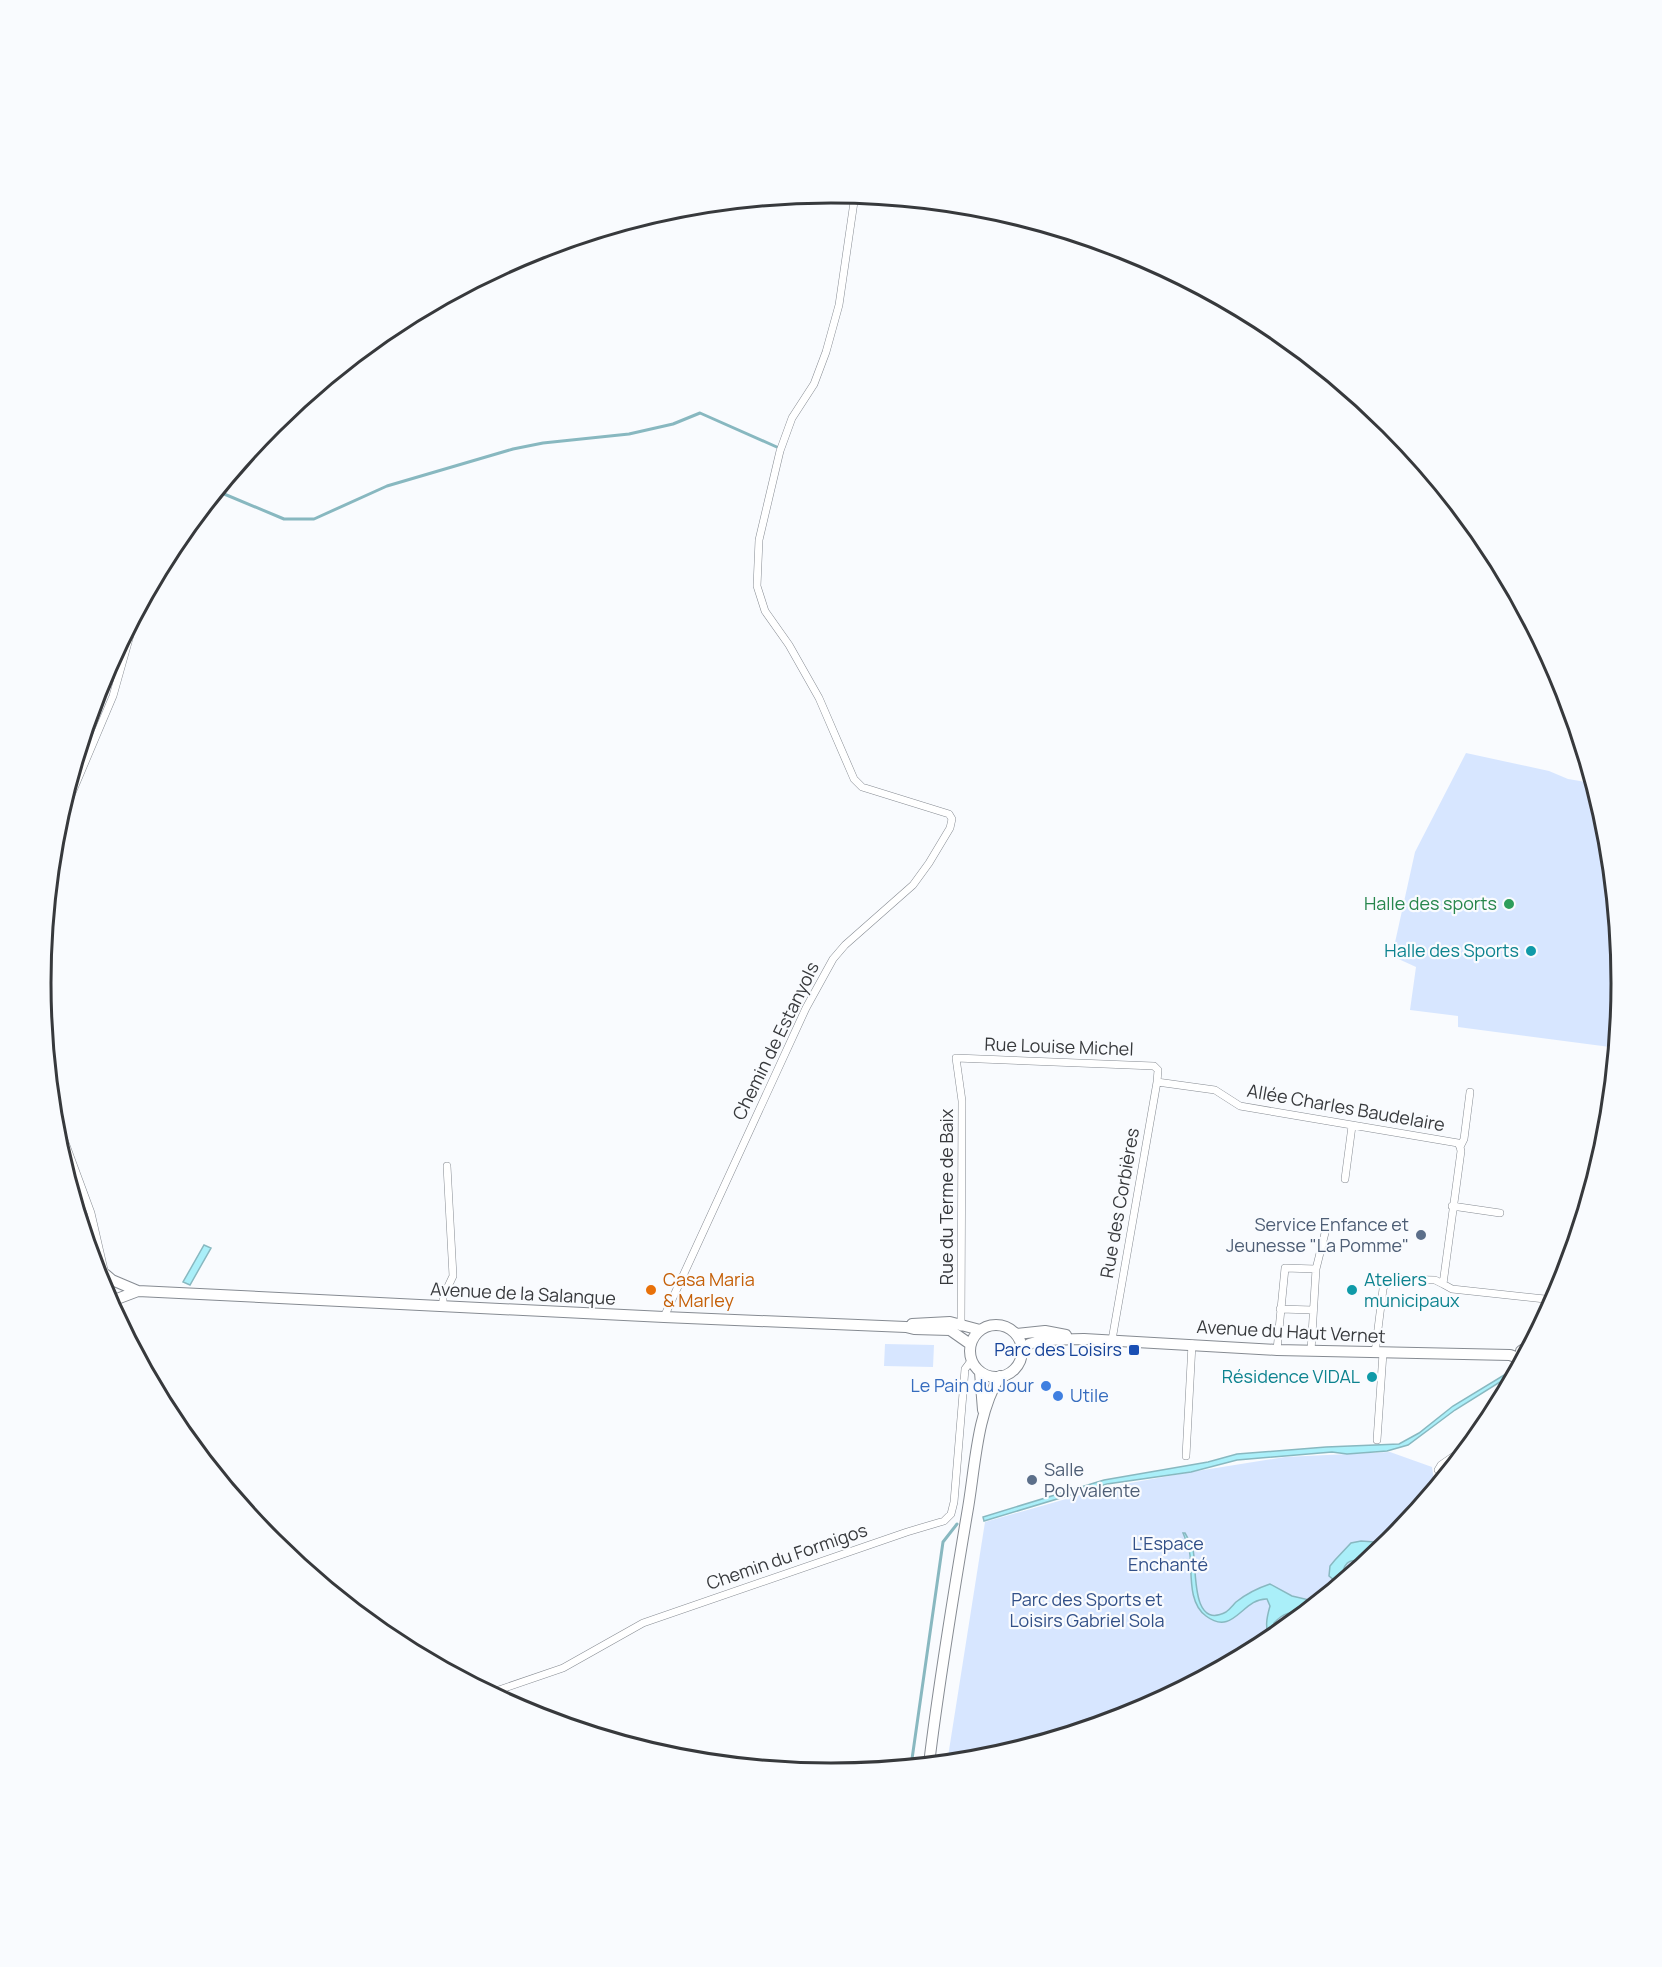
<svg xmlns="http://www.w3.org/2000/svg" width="1662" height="1967" font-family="Manrope,sans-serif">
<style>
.green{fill:#d7e6ff}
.water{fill:#aaeff9;stroke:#88b8c0;stroke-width:1.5}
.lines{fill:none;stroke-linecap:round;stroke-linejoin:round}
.stream{stroke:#88b8c0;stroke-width:3}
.minor-casing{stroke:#868b92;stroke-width:8}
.secondary-casing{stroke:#868b92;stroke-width:12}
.minor{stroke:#fff;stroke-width:7}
.secondary{stroke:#fff;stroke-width:10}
.leisure-dot{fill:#2e9e5b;stroke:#f9fbfe;stroke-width:2}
.culture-dot{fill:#0f9aa8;stroke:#f9fbfe;stroke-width:2}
.service-dot{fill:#5c6f8a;stroke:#f9fbfe;stroke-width:2}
.food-dot{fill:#e8710a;stroke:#f9fbfe;stroke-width:2}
.transit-dot{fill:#1a4fb4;stroke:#f9fbfe;stroke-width:2}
.shop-dot{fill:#3f7fe0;stroke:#f9fbfe;stroke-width:2}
.labels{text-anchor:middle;stroke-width:4.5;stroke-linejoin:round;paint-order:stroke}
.leisure-label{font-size:18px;fill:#27864d;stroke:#f9fbfe;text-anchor:end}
.culture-label{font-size:18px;fill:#0d838f;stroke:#f9fbfe;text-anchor:end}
.street-label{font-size:18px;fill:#37393c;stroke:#f9fbfe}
.service-label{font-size:18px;fill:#4e5e75;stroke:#f9fbfe;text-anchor:end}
.food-label{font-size:18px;fill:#c56008;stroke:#f9fbfe;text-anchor:start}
.transit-label{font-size:18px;fill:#164399;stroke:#f9fbfe;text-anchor:end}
.shop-label{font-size:18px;fill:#366cbe;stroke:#f9fbfe;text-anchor:end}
.park-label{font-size:18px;fill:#325088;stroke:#f9fbfe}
.rim{fill:none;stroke:#37393c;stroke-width:3}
</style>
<rect width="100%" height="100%" fill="#f9fbfe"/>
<path class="green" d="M1466,753L1549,771L1568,779L1592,783L1606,830L1621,983L1617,1034L1612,1033L1610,1047L1458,1027V1016L1410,1010L1416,967L1392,956L1415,852Z
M885,1344L934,1345L933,1367L884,1366Z
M1390,1452L1432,1467L1435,1487L1390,1543L1270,1641L1133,1714L985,1759L947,1763L985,1522L1108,1487L1191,1472L1285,1457Z"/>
<path class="water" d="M204,1245L211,1248L190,1285L183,1282Z
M1517,1368L1516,1372L1455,1410L1408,1445L1387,1451L1347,1454L1332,1452L1237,1460L1191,1472L1107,1484L984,1521L983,1517L1104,1480L1208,1462L1237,1454L1326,1447L1399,1444L1419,1433L1453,1406L1514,1369Z
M1183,1533H1185C1188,1538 1191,1544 1193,1550C1197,1565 1190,1631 1226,1612C1230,1609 1233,1605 1236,1602C1246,1594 1258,1588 1270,1584L1292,1596L1318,1602L1305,1612C1291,1611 1283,1613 1274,1623L1275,1637L1270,1641C1265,1627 1266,1620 1270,1606L1267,1599C1242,1598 1234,1637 1206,1616C1188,1603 1192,1574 1190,1555C1189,1547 1186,1540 1183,1533Z
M1361,1541L1389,1543L1366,1562C1352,1559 1345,1559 1342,1575L1346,1578L1339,1584L1329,1576L1330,1566L1335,1560L1351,1543Z"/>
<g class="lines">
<path class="stream" d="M217,491L284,519H314L387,486L513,449L543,443L629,434L673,424L700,413L779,448
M911,1766L943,1542L957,1524"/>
<defs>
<path id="minor" d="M54,843L72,793L113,696L136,614
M1612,1040L1616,1041
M1157,1082L1215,1090L1240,1106L1458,1143L1460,1147
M53,1110L91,1213L105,1274
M1460,1147L1461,1151L1443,1284L1452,1289L1554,1300
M1460,1147L1464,1139L1470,1092
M1345,1179L1352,1126
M1452,1206L1500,1213
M1571,1253L1575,1228L1583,1216
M94,1265L98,1251
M443,1307V1297L453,1276L447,1166
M1280,1309L1313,1310
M664,1317L806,1008L833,959L845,945L913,885L929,863L950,828L952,819L949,814L862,787L854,779L819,698L789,645L765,611L757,586L759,540L780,451L792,418L814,384L826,352L839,305L855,195
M961,1327L962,1101L956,1058L1154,1066L1158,1070L1157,1082L1112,1340
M1277,1350L1285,1268L1316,1269
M1311,1351L1316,1269L1326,1229
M1375,1353L1383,1289L1387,1279L1435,1280L1443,1284
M1377,1440L1383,1353
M1186,1456L1192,1344
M1444,1476L1438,1470L1441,1465L1470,1445
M490,1693L563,1668L643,1623L907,1532L944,1521L951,1514L954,1502L965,1369L971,1361"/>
<path id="secondary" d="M96,1272L105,1274L112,1280L138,1291L664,1317L906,1327L914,1329L950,1330L970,1344
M109,1302L138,1291
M912,1324L950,1322L980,1330
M970 1351a26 26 0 1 1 52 0a26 26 0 1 1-52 0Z
M1016,1334L1045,1331L1066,1335
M1022,1350L1029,1344L1043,1340L1084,1339L1277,1350L1510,1355L1521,1359
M1522,1360L1521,1351L1530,1345
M980,1372L983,1410
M929,1764C939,1681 953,1597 967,1514C975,1471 976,1414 1000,1376"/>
</defs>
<use href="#minor" class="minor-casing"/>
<use href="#secondary" class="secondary-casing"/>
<use href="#minor" class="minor"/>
<use href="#secondary" class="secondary"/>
</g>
<circle class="leisure-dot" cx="1509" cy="904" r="6"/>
<g class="culture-dot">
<circle cx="1531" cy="951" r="6"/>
<circle cx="1352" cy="1290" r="6"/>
<circle cx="1372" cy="1377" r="6"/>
</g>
<g class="service-dot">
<circle cx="1421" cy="1235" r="6"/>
<circle cx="1032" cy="1480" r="6"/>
</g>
<circle class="food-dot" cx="651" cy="1290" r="6"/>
<rect class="transit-dot" x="1128" y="1344" width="12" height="12" rx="3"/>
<g class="shop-dot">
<circle cx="1046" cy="1386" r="6"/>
<circle cx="1058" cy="1396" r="6"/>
</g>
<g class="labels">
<g class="leisure-label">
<text x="1497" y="910">Halle des sports</text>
</g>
<g class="culture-label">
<text x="1519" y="957">Halle des Sports</text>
<text x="1364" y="1286" text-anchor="start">Ateliers<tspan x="1364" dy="21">municipaux</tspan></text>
<text x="1360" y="1383">Résidence VIDAL</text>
</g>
<g class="street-label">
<text transform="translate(776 1041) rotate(-64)" y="6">Chemin de Estanyols</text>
<text transform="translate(1059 1047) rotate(2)" y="6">Rue Louise Michel</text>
<text transform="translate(1346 1108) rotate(10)" y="6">Allée Charles Baudelaire</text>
<text transform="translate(947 1197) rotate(-90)" y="6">Rue du Terme de Baix</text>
<text transform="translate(1120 1203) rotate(-80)" y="6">Rue des Corbières</text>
<text transform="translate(523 1294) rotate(3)" y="6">Avenue de la Salanque</text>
<text transform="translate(1291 1332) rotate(3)" y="6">Avenue du Haut Vernet</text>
<text transform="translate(787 1557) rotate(-19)" y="6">Chemin du Formigos</text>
</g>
<g class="service-label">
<text x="1409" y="1231">Service Enfance et<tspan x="1409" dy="21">Jeunesse "La Pomme"</tspan></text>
<text x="1044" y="1476" text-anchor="start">Salle<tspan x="1044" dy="21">Polyvalente</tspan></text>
</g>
<g class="food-label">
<text x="663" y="1286">Casa Maria<tspan x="663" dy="21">&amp; Marley</tspan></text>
</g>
<g class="transit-label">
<text x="1122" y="1356">Parc des Loisirs</text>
</g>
<g class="shop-label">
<text x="1034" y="1392">Le Pain du Jour</text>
<text x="1070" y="1402" text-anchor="start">Utile</text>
</g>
<g class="park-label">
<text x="1168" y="1550">L'Espace<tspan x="1168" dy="21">Enchanté</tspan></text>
<text x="1087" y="1606">Parc des Sports et<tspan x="1087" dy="21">Loisirs Gabriel Sola</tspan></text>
</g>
</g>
<path d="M0 0H1662V1967H0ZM51 983a780 780 0 1 1 1560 0a780 780 0 1 1-1560 0Z" fill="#f9fbfe" fill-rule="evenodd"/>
<path class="rim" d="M51 983a780 780 0 1 1 1560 0a780 780 0 1 1-1560 0Z"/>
</svg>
